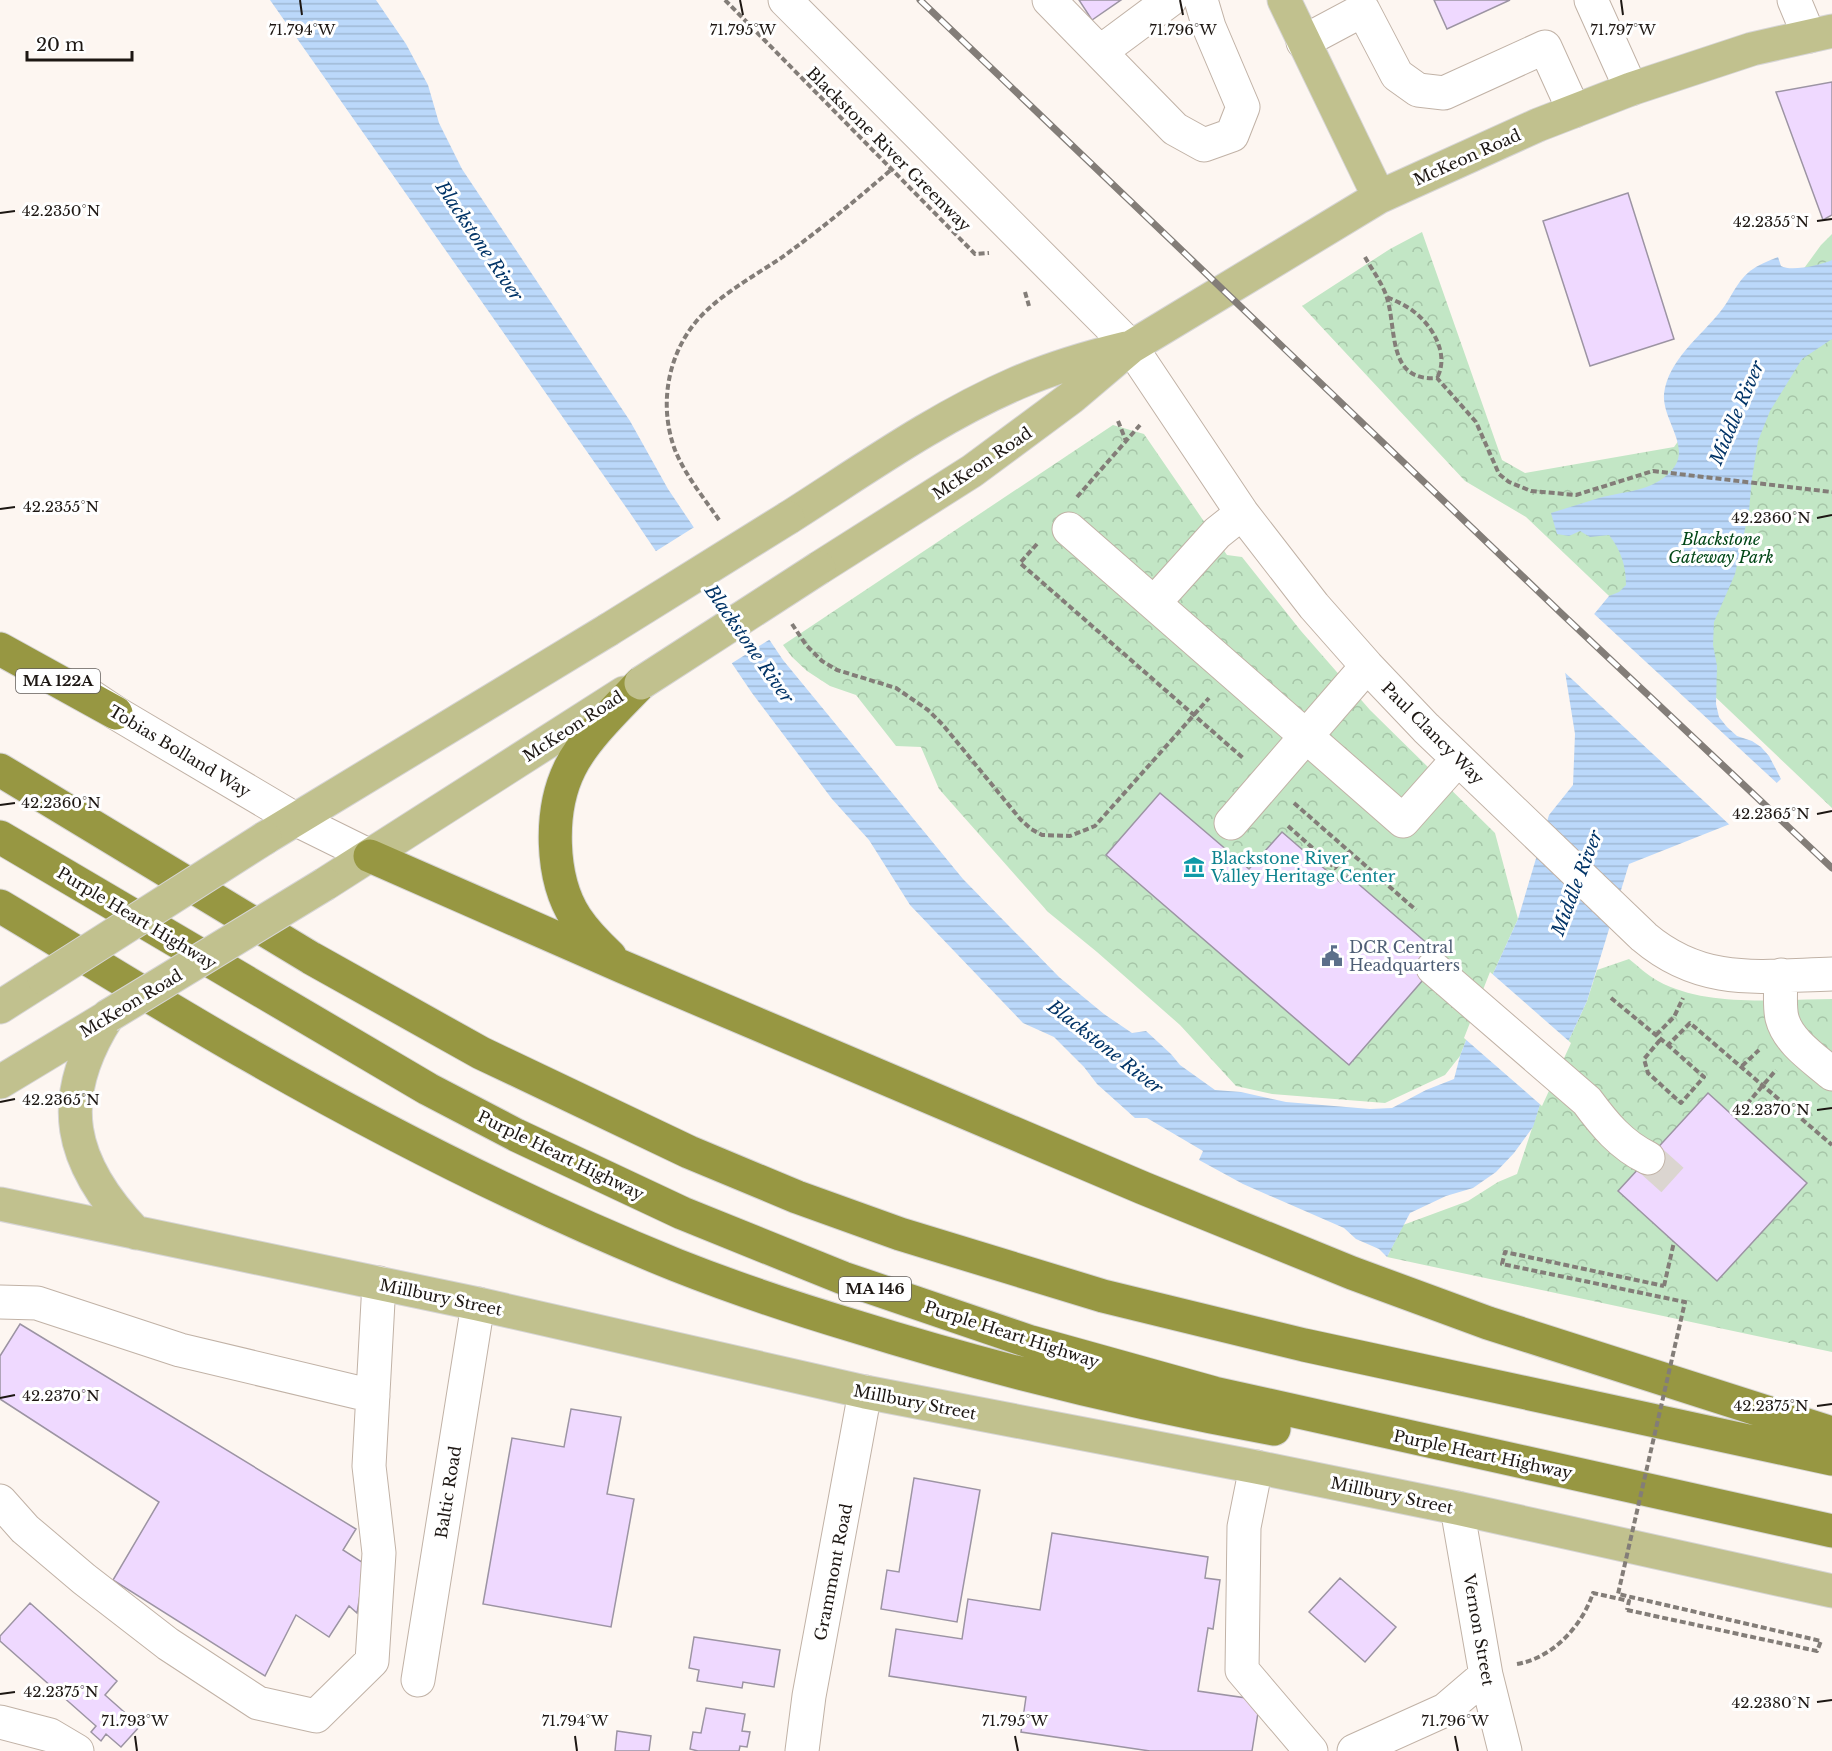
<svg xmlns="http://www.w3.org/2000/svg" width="1832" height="1751" font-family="'Libre Baskerville',serif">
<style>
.park{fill:url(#park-crowns)}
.water{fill:url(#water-rules)}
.pier{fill:#fdf6f1}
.building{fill:#efd9ff;stroke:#9c94a3;stroke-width:1.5}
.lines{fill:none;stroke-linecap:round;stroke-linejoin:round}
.minor-tunnel{stroke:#dbd5d0;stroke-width:33;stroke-dasharray:33 16;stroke-linecap:butt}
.minor-casing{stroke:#c1b2a6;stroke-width:35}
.major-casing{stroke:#d6d5d5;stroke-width:35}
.highway-casing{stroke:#d6d5d5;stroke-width:35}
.path{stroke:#837d78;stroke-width:4;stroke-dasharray:6 3;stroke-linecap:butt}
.minor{stroke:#fff;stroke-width:33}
.major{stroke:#c1c18e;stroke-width:33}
.highway{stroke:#979742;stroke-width:33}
.rail-casing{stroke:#837d78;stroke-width:7}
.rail{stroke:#fff;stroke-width:4.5;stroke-dasharray:14;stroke-linecap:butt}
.major-bridge-casing{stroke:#d6d5d5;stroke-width:35;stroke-linecap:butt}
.path-bridge{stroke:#837d78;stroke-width:4;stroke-dasharray:6 3;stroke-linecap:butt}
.major-bridge{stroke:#c1c18e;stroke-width:33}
.ticks{fill:none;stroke:#1d1713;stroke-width:2}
.labels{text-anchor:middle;stroke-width:6;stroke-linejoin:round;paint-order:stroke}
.shield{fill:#fff;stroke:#615d5a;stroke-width:1.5}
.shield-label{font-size:15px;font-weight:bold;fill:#1d1713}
.street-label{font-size:16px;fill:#1d1713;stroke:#fff}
.park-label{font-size:16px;font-style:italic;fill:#024716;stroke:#fff}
.culture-label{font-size:16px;fill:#0d838f;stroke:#fff;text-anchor:start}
.service-label{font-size:16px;fill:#4e5e75;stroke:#fff;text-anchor:start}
.water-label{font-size:18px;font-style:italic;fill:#023467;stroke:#fff}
.ticks-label{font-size:15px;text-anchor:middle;fill:#1d1713;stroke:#fff;stroke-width:6;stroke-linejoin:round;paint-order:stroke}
</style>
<defs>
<pattern id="park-crowns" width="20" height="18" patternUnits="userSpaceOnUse" patternTransform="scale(1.5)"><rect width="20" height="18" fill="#c2e6c5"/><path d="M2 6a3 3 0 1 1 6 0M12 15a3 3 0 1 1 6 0" fill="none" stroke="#a6c5a8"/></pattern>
<pattern id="water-rules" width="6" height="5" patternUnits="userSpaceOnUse" patternTransform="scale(1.5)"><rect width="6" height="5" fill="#bbd8fa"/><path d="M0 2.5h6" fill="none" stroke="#a0b9d5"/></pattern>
</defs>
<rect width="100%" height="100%" fill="#fdf6f1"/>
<path class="park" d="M1422,232L1502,460L1525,473L1674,447L1821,245L1832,234V808L1526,517L1465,481L1302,306L1390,249Z
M1113,425L1144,434L1227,555L1242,557L1301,631L1370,710L1495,833L1518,919L1486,989L1460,1056L1445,1075L1385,1103L1272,1094L1236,1086L1180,1025L1097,952L1048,912L939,789L921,747L896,746L856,695L830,686L807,671L792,657L783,645Z
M1629,959C1638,966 1647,975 1658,981C1707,1008 1778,999 1832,999V1352L1387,1257L1403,1225L1468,1201L1498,1182L1517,1174L1542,1098L1587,1001L1597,970Z"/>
<path class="water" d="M270,0H376L406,44L428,85L439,123L462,169L630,421L668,489L783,660L963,879L1059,977L1104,1014L1132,1033L1146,1031L1171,1054L1180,1065L1215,1090L1241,1092L1286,1102L1370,1109L1392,1108L1426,1090L1454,1079L1460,1056L1486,989L1518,919L1549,815L1573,785L1575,734L1562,653L1609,596L1619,592L1626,585C1626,566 1621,550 1609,535L1590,537L1580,531L1569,536L1557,534L1551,513C1567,508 1583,503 1599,498C1624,491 1652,492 1671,471C1693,448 1662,421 1664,394C1668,360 1701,336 1720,312C1731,299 1736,282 1750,271C1758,265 1768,261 1778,257L1781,266C1791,272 1821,265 1832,260V339L1802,359L1770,411L1758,441L1752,478L1749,511L1735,574L1714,622L1713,645L1717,666L1716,704L1719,717L1727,727L1737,736L1752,741L1761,747L1769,756L1781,779L1730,824L1629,864L1587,1001L1542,1098L1533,1127L1514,1153L1496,1172L1473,1188L1446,1196L1410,1213L1387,1257L1379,1249L1356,1239L1344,1228L1243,1184L1199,1160L1203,1151L1147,1118H1135L1097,1084L1084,1067L1054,1037L1023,1023L910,905L869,840L832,799L752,693L630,513Z"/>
<path class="pier" d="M696,526L772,638L729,665L653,553Z
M1592,612L1779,785L1732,827L1561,669L1559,652Z
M1490,972L1571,1043L1542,1106L1464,1038Z"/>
<path class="building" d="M1079,0H1121L1092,20Z
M1434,0H1510L1447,29Z
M1832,82V215L1823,220L1776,92Z
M1628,193L1674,339L1590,366L1543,221Z
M1160,793L1249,869L1282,832L1341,883L1348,875L1443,957L1349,1065L1106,855Z
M1708,1093L1807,1183L1717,1281L1618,1191Z
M20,1324L356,1529L343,1550L365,1564L357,1613L349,1606L329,1637L296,1615L265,1676L113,1580L159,1502L0,1399V1356Z
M571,1409L621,1417L607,1494L634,1499L611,1627L483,1604L512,1438L564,1447Z
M914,1478L980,1490L957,1622L881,1609L887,1570L899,1572Z
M1052,1533L1208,1557L1205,1578L1220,1580L1213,1629L1208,1628L1198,1691L1260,1700L1252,1751H1150L1021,1732L1026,1697L889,1676L896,1629L962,1639L968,1599L1040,1610Z
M1340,1578L1396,1627L1365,1662L1309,1612Z
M30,1603L117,1681L105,1695L140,1726L121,1747L106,1734L101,1741L91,1732L96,1726L0,1641V1636Z
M694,1637L780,1650L774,1687L743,1682L742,1688L697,1681L699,1670L689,1668Z
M706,1708L745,1714L742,1731L750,1732L747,1747L740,1746L739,1751H698L690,1749L693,1732L701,1733Z
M617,1731L651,1736L649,1751H615Z"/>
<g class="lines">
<path class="minor-tunnel" d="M1648,1158L1679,1186"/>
<defs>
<path id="minor" d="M785,0L1131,347L1242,513L1314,606L1367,666L1426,728L1644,937C1703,987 1761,976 1832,974
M1049,0L1175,129L1204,145L1232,135L1243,107L1209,27L1201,0
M1591,0L1631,89
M1794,0L1809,36
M1303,42L1363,10L1397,75L1418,90L1444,93L1545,47L1574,111
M1100,52L1170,0
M1069,529L1403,821L1458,759
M1154,603L1217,533L1242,513
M92,697L116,713L295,819L370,856
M1231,823L1367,666
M1433,968L1587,1101C1604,1124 1621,1145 1648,1158
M1781,975C1781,989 1779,1005 1782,1018C1788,1042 1815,1059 1832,1074
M0,1302L37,1303L180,1350L373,1396
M1256,1467L1244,1527L1242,1670L1311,1751
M0,1501L25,1529L84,1579L168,1644L258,1703L316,1716L372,1661L379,1553L369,1466L379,1283
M1457,1508L1486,1675L1505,1751
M418,1680L478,1304
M0,1722L50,1735L77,1751
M802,1751L809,1696L865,1392
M1354,1751L1445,1710L1486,1675"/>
<path id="major" d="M1284,0L1379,197
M788,518C862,471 936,418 1017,383C1052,368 1089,357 1126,348
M819,568L972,471L1072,397L1131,347L1379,197L1538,125L1631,89L1752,49L1832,31
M265,838L608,630
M325,884L624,693
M0,1007L44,979
M108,1016C54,1100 69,1163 136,1233
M0,1082L106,1018
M0,1204L478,1304L865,1392L1256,1467L1457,1508L1832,1591"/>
<path id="highway" d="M0,649L116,713
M0,770L311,958L481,1053L689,1152L797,1197L900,1234L1103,1296L1304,1345L1832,1459
M0,837L428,1089L516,1135L682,1213L843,1278L1031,1342L1214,1393L1832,1531
M370,856L623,967L1143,1188L1352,1273L1488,1323L1832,1433
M0,906C84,956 166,1008 251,1056C388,1134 530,1206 676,1265C734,1288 794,1308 854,1326C992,1369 1132,1403 1274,1429
M610,956C597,944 586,933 576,918C550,878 549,810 570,768C585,738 618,707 641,683"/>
</defs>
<use href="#minor" class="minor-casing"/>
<use href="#major" class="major-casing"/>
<use href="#highway" class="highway-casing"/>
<path class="path" d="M725,0L975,254L989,253
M1365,257C1372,270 1383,284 1387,298C1397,330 1387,382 1437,378L1476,422L1499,474L1509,482L1531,491L1576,495L1653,471L1832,492
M1025,292L1029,306
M1387,297C1396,301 1405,305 1413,311C1432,325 1450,354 1437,378
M1118,421L1126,441
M1077,497L1140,425
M719,520C704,498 685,475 675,450C657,402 669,346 706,311C727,291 757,274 781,258C820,230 856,200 892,169
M1037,544L1020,563L1243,758
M792,624L806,645L822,661L837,670L896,688L928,710L943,725L1021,820L1031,829L1042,835L1070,836L1095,826L1209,698
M1294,803L1416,910
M1288,826L1335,868L1349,852
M1611,998L1668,1045L1690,1023L1832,1145
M1656,1035L1674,1017L1683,998
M1660,1040L1644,1059L1648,1073L1681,1103L1704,1077L1668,1045
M1742,1066L1759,1050
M1735,1118L1776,1070
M1664,1286L1674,1242
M1517,1664C1553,1658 1582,1626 1593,1593L1629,1601L1627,1610"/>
<use href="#minor" class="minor"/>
<use href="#major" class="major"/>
<use href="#highway" class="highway"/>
<defs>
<path id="rail" d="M920,0L1562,614L1832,868"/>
</defs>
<use href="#rail" class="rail-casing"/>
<use href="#rail" class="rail"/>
<defs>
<path id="major-bridge" d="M608,630L788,518
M641,683L819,568
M44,979L265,838
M108,1016L325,884"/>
</defs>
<use href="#major-bridge" class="major-bridge-casing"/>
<path class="path-bridge" d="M1627,1610L1817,1651L1821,1641L1618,1594L1685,1302L1502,1264L1505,1252L1664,1286"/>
<use href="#major-bridge" class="major-bridge"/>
</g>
<path class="ticks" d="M300,0L302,15M740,0L743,15M1180,0L1183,15M1621,0L1623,15M0,213L15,211M1817,221L1832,219M0,509L15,507M1817,518L1832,515M0,805L15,803M1817,814L1832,811M0,1102L15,1099M1817,1110L1832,1108M0,1398L15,1395M1817,1406L1832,1404M0,1694L15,1692M1817,1702L1832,1700M135,1736L137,1751M575,1736L577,1751M1015,1736L1018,1751M1455,1736L1458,1751"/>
<defs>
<symbol id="museum-bare" viewBox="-9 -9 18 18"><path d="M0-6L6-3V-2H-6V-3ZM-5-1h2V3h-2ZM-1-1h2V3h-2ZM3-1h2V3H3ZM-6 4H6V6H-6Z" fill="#0f9aa8" stroke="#fff" stroke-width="2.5" paint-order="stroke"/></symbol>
<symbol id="civic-bare" viewBox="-9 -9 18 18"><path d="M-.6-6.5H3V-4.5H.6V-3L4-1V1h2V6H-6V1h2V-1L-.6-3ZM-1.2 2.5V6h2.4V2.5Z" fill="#5c6f8a" stroke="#fff" stroke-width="2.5" paint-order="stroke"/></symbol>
</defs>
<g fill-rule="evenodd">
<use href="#museum-bare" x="1179" y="852" width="30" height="30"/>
<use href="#civic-bare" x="1317" y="941" width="30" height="30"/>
</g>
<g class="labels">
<g class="shield">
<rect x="16" y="669" width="84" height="24" rx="4.5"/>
<rect x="839" y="1277" width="72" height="24" rx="4.5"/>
</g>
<g class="shield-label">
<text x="58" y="686">MA 122A</text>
<text x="875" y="1294">MA 146</text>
</g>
<g class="street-label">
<text transform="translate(889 149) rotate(45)" y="6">Blackstone River Greenway</text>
<text transform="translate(1467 157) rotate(-24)" y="6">McKeon Road</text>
<text transform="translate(982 463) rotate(-34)" y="6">McKeon Road</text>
<text transform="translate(573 726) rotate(-33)" y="6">McKeon Road</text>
<text transform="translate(1433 733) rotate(45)" y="6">Paul Clancy Way</text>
<text transform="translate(180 751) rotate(31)" y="6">Tobias Bolland Way</text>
<text transform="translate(137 918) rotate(31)" y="6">Purple Heart Highway</text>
<text transform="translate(131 1003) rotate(-31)" y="6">McKeon Road</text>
<text transform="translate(561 1155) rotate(26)" y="6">Purple Heart Highway</text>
<text transform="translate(441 1297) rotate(12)" y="6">Millbury Street</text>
<text transform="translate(1012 1334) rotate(18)" y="6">Purple Heart Highway</text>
<text transform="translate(915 1402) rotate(11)" y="6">Millbury Street</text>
<text transform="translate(1483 1454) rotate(12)" y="6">Purple Heart Highway</text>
<text transform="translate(448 1492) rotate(-81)" y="6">Baltic Road</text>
<text transform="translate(1392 1495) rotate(12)" y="6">Millbury Street</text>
<text transform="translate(833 1572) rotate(-79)" y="6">Grammont Road</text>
<text transform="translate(1479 1630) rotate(80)" y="6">Vernon Street</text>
</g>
<g class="park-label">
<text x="1721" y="545">Blackstone<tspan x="1721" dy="18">Gateway Park</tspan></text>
</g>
<g class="culture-label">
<text x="1211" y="864">Blackstone River<tspan x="1211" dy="18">Valley Heritage Center</tspan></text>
</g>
<g class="service-label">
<text x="1349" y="953">DCR Central<tspan x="1349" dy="18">Headquarters</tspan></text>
</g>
<g class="water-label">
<text transform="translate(479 241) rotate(56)" y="6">Blackstone River</text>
<text transform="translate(1737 413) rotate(-67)" y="6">Middle River</text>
<text transform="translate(749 644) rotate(55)" y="6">Blackstone River</text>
<text transform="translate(1577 883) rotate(-69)" y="6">Middle River</text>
<text transform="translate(1105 1047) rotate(38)" y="6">Blackstone River</text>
</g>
</g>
<g class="ticks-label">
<text x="302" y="35">71.794°W</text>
<text x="743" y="35">71.795°W</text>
<text x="1183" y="35">71.796°W</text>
<text x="1623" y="35">71.797°W</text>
<text x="61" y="216">42.2350°N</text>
<text x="1771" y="227">42.2355°N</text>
<text x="61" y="512">42.2355°N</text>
<text x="1771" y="523">42.2360°N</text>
<text x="61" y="808">42.2360°N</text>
<text x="1771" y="819">42.2365°N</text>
<text x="61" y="1105">42.2365°N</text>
<text x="1771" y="1115">42.2370°N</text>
<text x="61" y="1401">42.2370°N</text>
<text x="1771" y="1411">42.2375°N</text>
<text x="61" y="1697">42.2375°N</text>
<text x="1771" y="1708">42.2380°N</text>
<text x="135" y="1726">71.793°W</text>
<text x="575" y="1726">71.794°W</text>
<text x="1015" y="1726">71.795°W</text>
<text x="1455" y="1726">71.796°W</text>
</g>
<path d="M27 51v9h105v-9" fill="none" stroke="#1d1713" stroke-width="3"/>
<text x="36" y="51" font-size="18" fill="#1d1713" stroke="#ffffff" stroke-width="4.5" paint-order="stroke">20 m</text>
</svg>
